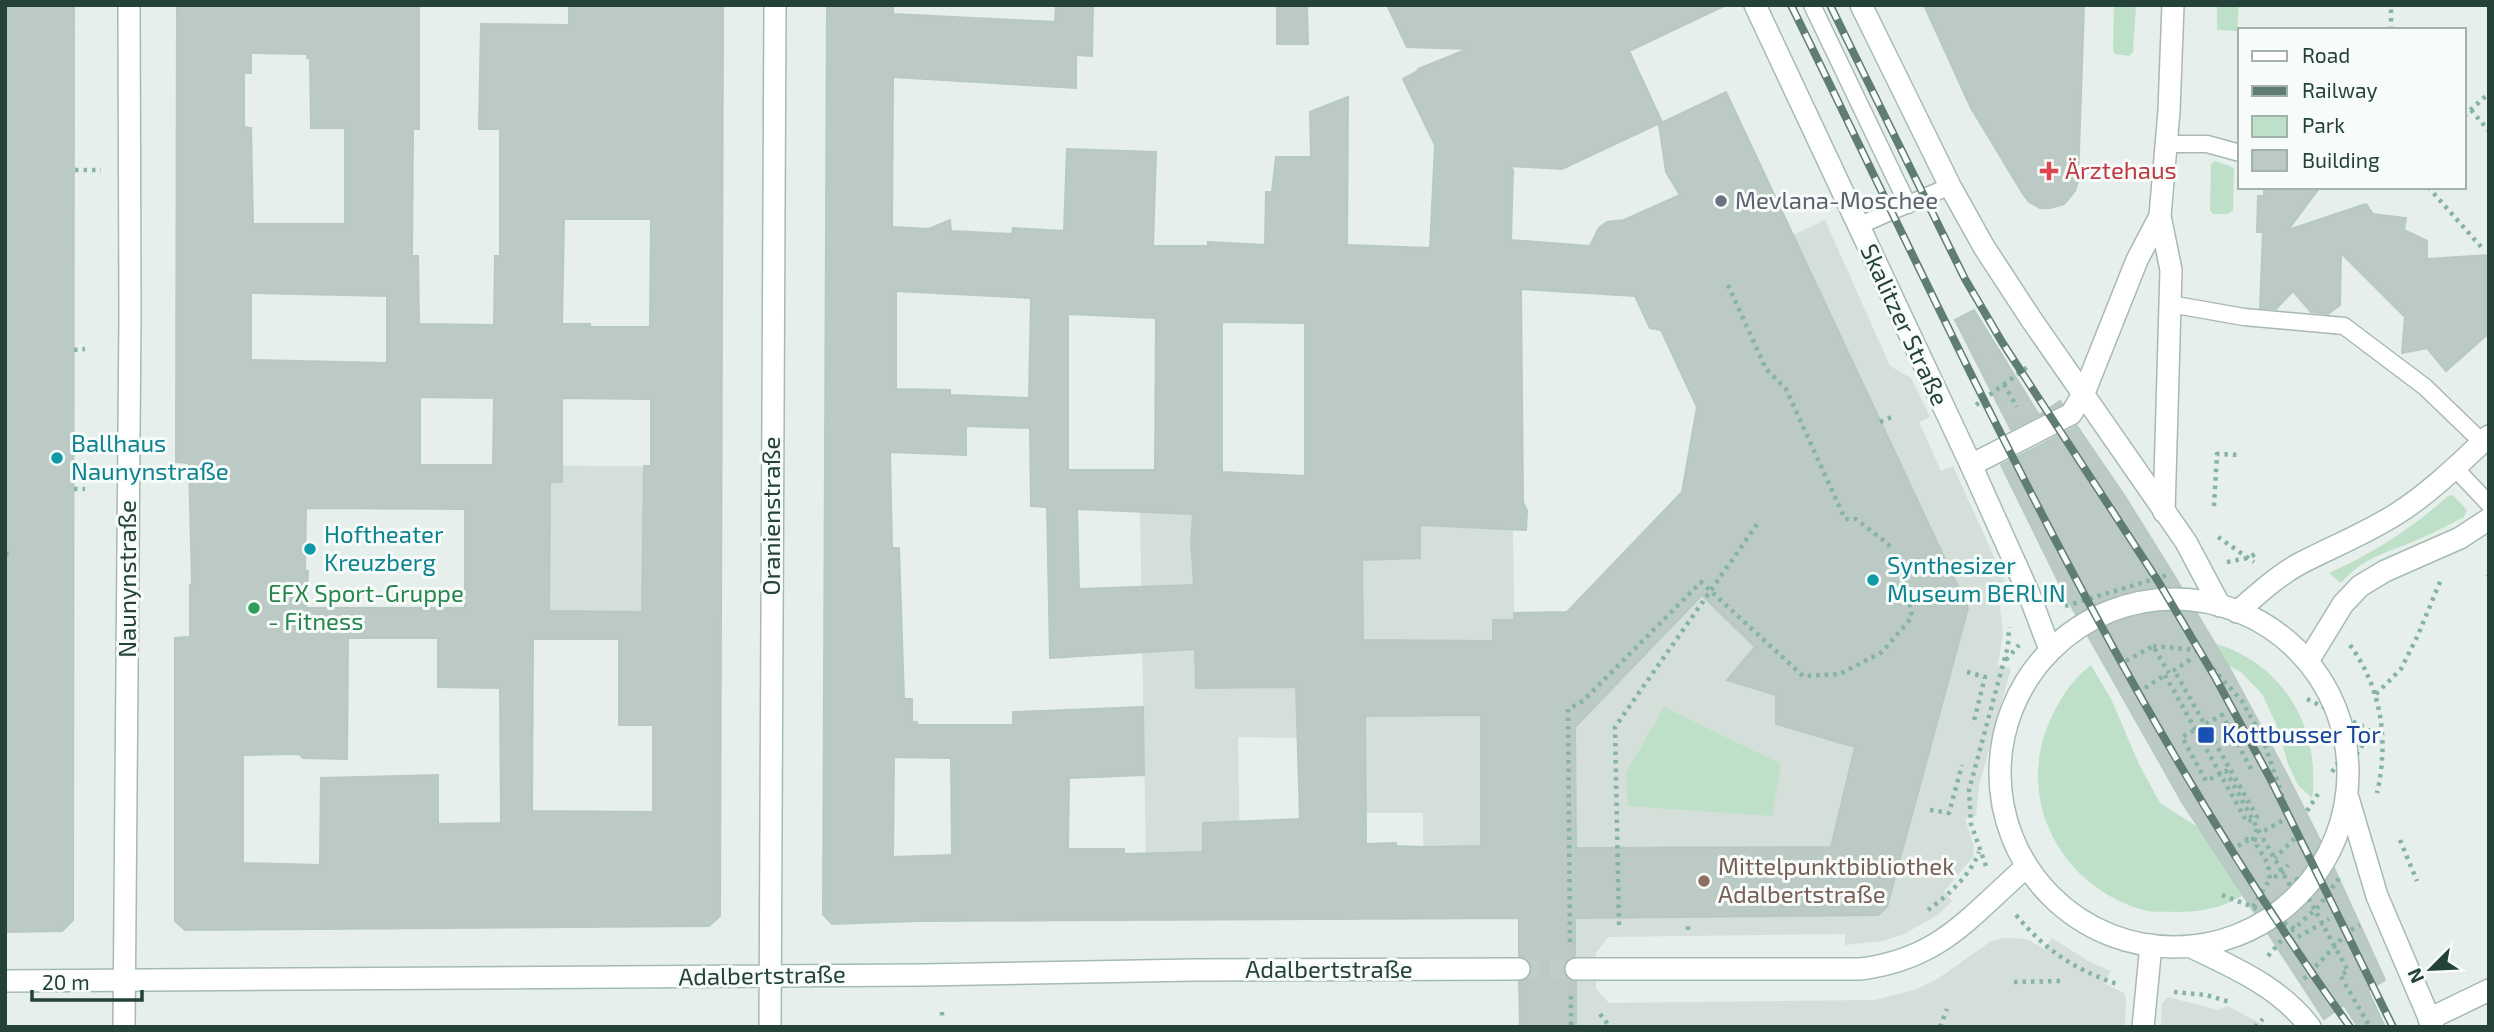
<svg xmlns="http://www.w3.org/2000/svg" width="2494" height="1032" font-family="'Exo 2',sans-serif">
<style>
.built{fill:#d4dfda}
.green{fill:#bfe0c8}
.building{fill:#bbcac4;stroke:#b8c9c2;stroke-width:2;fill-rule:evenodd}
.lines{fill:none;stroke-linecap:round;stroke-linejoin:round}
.secondary-tunnel{stroke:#bfccc8;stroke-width:21;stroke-dasharray:21 10;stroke-linecap:butt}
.lane-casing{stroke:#a8b8b2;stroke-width:19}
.street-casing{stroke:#a8b8b2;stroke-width:24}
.secondary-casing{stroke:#a4bbb3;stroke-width:24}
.path{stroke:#86b3a5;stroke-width:4.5;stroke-dasharray:3.5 5;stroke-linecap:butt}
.lane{stroke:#fff;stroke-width:16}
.street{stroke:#fff;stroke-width:21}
.secondary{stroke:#fff;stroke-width:21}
.rail-casing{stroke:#5f7d75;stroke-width:8}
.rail{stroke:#f7fbf9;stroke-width:5;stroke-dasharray:16;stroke-linecap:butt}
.health-dot{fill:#e0444e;stroke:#f7fbf9;stroke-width:2.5}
.worship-dot{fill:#6b7280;stroke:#f7fbf9;stroke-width:2.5}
.culture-dot{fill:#0f9aa8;stroke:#f7fbf9;stroke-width:2.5}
.leisure-dot{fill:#2e9e5b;stroke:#f7fbf9;stroke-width:2.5}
.transit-dot{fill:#1a4fb4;stroke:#f7fbf9;stroke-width:2.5}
.education-dot{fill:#8d6e63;stroke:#f7fbf9;stroke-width:2.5}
.labels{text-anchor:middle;stroke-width:6;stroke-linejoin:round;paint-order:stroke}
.health-label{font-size:24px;fill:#be3a42;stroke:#f7fbf9;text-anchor:start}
.worship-label{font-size:24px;fill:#5b616d;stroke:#f7fbf9;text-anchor:start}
.street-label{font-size:24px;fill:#24423a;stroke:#f7fbf9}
.culture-label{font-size:24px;fill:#0d838f;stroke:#f7fbf9;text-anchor:start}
.leisure-label{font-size:24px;fill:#27864d;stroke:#f7fbf9;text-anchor:start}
.transit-label{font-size:24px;fill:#164399;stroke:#f7fbf9;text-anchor:start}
.education-label{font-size:24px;fill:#785e54;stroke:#f7fbf9;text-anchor:start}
</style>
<rect width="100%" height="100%" fill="#e6efeb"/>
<path class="built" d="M1825,220L1890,366L1911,378L1930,417L1919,422L1941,471L1953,466L2005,581L1993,586L2000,607L2003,633L1998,665L2011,668L1979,786L1976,816L1965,818L1974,847L1973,857L1944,892L1952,901L1938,915L1902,935L1882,941L1845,945V934L1608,937L1596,953V989L1609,1003L1875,1000L1914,990L1936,980L1991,941L2004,938L2027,939L2044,949L2052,938L2088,961L2111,971L2104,983L2124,993L2126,998L2125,1027H1563L1560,701L1736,524L1740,260Z
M466,465L722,467L721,640L465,639Z
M1140,512L1513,529L1518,918L1424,919L1423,813H1365L1298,738L1238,737L1241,920H1147Z
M2168,997L2218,1010L2228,1006L2267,1027H2161L2162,1003Z"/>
<path class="green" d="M2114,5H2136L2133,52L2129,56L2115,54L2113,51Z
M2217,5H2239L2237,31L2217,30Z
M2215,161L2230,166L2234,169L2233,211L2228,214H2213L2210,210L2211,164Z
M2453,495L2467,510L2464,517C2447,526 2429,535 2410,543C2382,554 2362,559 2341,583L2329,573C2374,553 2412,528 2448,496Z
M2200,640C2266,652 2311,705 2313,772C2313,780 2314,790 2312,798L2298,785L2288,764L2277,726L2262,694L2241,672L2216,659Z
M2091,665L2111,699L2139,764L2160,803L2209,834L2248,892C2227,907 2202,912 2177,912C2166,911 2154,913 2144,910C2064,888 2016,804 2048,725C2057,703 2071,680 2091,665Z
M1664,707L1781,764L1772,816L1628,806L1626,773Z"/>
<path class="building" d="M5,5H74L73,920L62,931L5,932Z
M177,5H419V129H413L412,256H418L419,324L494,325L495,256H500V129H479L481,24L569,25V5H723L720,916L709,926L185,930L175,921V638L190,637V585H192L189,463L176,462ZM251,53L307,54V58H310L311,128H345V224H253L251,128L244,127V73H251ZM564,219H651L650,327H590V324H562ZM251,293L387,296V363L251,360ZM420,397L494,398L493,465H420ZM562,398L651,399V466H644L642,612L549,611L550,482H562ZM306,508L465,509V608H306L308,571H305ZM348,638H438V687L500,688L501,823L438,824V775L321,778L320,865L243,863V755L299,754L303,758L347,759ZM533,639H619V725H653V812L532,811Z
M827,5H893V14L1055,22L1056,5H1093L1092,56L1076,55V88L893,77L892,227L929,229L950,220L951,231L1012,234L1013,228L1064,231L1067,149L1156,152L1153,246H1208V242L1265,245L1266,192H1272L1276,157H1311L1310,112L1348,97L1347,245L1430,248L1435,145L1403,79L1418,71V69L1468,49L1407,47L1387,5H1726L1629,51L1662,122L1562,169L1511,166L1513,171L1511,240L1590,246L1599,228L1607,222L1624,220L1680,195L1666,172L1659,124L1726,92L1968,608L1887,907L1878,915L1575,918V956L1565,962L1563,970L1569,980L1576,982V1027H1520L1519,982L1530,976L1532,968L1526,958L1519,956V918L918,921L832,924L823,914ZM1521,289L1635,296L1650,328L1661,330L1697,407L1682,492L1567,612L1514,613V620H1493V641L1363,640L1362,560L1420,558V525L1526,530L1527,511L1523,502ZM896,291L1031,298L1029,398L950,395V390L896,389ZM1068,314L1156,318L1155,470H1068ZM1222,322L1305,323V476L1222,472ZM966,426L1030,428L1031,506L1047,507L1050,658L1195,649L1196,688L1296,687L1300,819L1203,823V852L1124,854V849H1068L1069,778L1144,775L1143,707L1013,712V725H917V722H912V699H904L899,548H892L890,452L966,455ZM1077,509L1193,514L1191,542L1194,585L1079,589ZM1702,595L1755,647L1727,680L1776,695V724L1855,747L1831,847L1576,848L1575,727ZM1481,715V846L1423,847L1396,846V843L1366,844L1365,716ZM894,757L951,758L952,855L893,857Z
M1277,5H1307L1308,44H1277Z
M1924,5H2084L2078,181L2075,191L2064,204L2050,208H2040L2029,202L2023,194L1971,108Z
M2264,187H2320L2288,230L2366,204L2373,214L2406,218L2404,230L2427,241V259L2489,255V333L2446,371L2427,348L2402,353L2405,317L2341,253L2340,305L2328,314L2311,312L2293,291L2276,309L2260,308L2263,232H2257L2258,196H2264Z
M1974,310L2039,415L2060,401L2062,404L2011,430L1955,320Z
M2077,426L2124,495L2172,572L2230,669L2286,773L2333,866L2385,980L2368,991L2385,1027H2358L2344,1005L2324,1019L2182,802L2066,597L2001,465Z"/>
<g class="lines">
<path class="secondary-tunnel" d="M1519,969H1576"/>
<defs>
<path id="lane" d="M1812,5L1908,205
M2167,144H2207L2240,153
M1858,226L1950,186
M2170,304L2244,317L2344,326L2425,387L2482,442
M2454,467L2489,504"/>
<path id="street" d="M1971,465L2071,414L2084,393L2137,260L2160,216
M2164,512L2171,270L2160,216L2169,111L2173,5
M2429,1019L2489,990
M124,1027L130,315L129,5
M2143,1027L2151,945"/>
<path id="secondary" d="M1755,5L1971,465L2029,594L2049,647
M1861,5L1950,186L1984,247L2031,319L2186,542L2220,606
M2000 773a174 174 0 1 1 348 0a174 174 0 1 1-348 0Z
M2237,612C2257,595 2278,575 2301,563C2334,546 2367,533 2398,513C2431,492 2460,463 2489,436
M2308,661L2343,604L2360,586L2385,571L2460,538L2489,519
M2348,798L2377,896L2433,1027
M2189,946C2233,967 2280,987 2310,1027
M1576,969H1860C1940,959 1968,918 2025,868
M5,981L922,975L1194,970L1519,969
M770,1027L775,5"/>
</defs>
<use href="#lane" class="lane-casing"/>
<use href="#street" class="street-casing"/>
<use href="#secondary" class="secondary-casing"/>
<path class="path" d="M2391,30V5
M2471,110L2489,131
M2464,116L2489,93
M75,170H101
M2428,187L2483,249
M1728,285L1766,369L1786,389L1845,519H1856L1888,544L1891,549
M74,350L85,349
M2004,384L2017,407
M1976,405L2030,365
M1880,422L1894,416
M74,489H85
M2214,506L2217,454L2240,455
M2218,537L2254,562
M5,554H9
M2227,562L2248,558L2259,552
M2488,574L2489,576
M2065,606L2171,574
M2350,645C2382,689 2389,741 2377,793
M2153,646L2196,650L2242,701L2263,739L2285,804L2299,834L2275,858
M2006,660L2019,645
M2126,661L2153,646L2169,673
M2173,671L2194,657
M1967,672L1985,677L1973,725
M2165,675L2247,822L2257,817L2174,670
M2145,688L2165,675
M2376,694L2401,669L2418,635L2442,577
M2307,699L2362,726L2381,738
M2251,769L2222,715L2182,737L2206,781L2226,771L2260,833L2282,821
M2347,769L2371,732
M2332,772L2362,726
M1930,810L1949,813L1962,765
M2307,811L2318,794
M2257,829L2253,839L2268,864L2270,879L2282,873L2288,865
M2245,839L2264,840L2289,884L2298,879L2348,971L2340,975L2370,1027
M2400,840L2417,881
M2238,846L2250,839
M1986,866L1971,824L1969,790L2008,646L2009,627
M2222,895L2253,907L2297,930
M2253,907L2270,879
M1928,910C1948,895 1970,876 1979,852
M2016,915C2046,951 2075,970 2120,985
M1619,925L1615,727L1758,523
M1688,930V925
M2298,937L2329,919
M1570,942L1568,709L1583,701L1701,582L1803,676L1840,674L1882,652L1912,617L1905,580
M2268,956L2281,941L2319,906L2340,877
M2304,979L2349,931L2360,925
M2014,982L2061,981
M2174,992L2206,995L2230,1002
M1571,996V1027
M942,1012V1017
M1600,1014L1610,1027
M1940,1027L1947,1009
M2255,1027L2263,1019"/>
<use href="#lane" class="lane"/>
<use href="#street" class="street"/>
<use href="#secondary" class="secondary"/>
<defs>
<path id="rail" d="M1791,5C1962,353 2122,711 2350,1027
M1830,5L1965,279L2002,342L2158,581L2215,677L2271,780L2393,1027"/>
</defs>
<use href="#rail" class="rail-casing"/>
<use href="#rail" class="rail"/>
</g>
<path class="health-dot" d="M2045.5 160.5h7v7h7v7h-7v7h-7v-7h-7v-7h7z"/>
<circle class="worship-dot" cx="1721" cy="201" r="7"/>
<g class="culture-dot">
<circle cx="57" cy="458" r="7"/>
<circle cx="310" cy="549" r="7"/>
<circle cx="1873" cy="580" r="7"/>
</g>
<circle class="leisure-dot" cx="254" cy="608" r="7"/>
<rect class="transit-dot" x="2197" y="726" width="18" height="18" rx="3.5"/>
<circle class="education-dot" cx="1704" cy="881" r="7"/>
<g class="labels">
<g class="health-label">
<text x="2065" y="179">Ärztehaus</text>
</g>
<g class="worship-label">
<text x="1735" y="209">Mevlana-Moschee</text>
</g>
<g class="street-label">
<text transform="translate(1904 325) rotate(65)" y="8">Skalitzer Straße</text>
<text transform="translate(772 516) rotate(-90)" y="8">Oranienstraße</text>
<text transform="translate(128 579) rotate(-90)" y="8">Naunynstraße</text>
<text x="1329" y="978">Adalbertstraße</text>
<text transform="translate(762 976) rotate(-1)" y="8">Adalbertstraße</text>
</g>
<g class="culture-label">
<text x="71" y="452">Ballhaus<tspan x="71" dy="28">Naunynstraße</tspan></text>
<text x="324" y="543">Hoftheater<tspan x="324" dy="28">Kreuzberg</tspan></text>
<text x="1887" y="574">Synthesizer<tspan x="1887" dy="28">Museum BERLIN</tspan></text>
</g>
<g class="leisure-label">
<text x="268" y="602">EFX Sport-Gruppe<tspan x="268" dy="28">- Fitness</tspan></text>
</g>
<g class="transit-label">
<text x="2222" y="743">Kottbusser Tor</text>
</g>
<g class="education-label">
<text x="1718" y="875">Mittelpunktbibliothek<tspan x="1718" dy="28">Adalbertstraße</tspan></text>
</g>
</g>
<rect width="2494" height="1032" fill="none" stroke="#24423a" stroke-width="14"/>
<rect x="2238" y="28" width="228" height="161" fill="#f7fbf9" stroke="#a3b1ad" stroke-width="2"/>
<rect x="2252" y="51" width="35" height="10" fill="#ffffff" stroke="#a3b1ad" stroke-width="2"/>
<text x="2302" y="63" font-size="21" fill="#24423a">Road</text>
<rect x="2252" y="86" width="35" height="10" fill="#5f7d75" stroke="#a3b1ad" stroke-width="2"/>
<text x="2302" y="98" font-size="21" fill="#24423a">Railway</text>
<rect x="2252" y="116" width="35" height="21" fill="#bfe0c8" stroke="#a3b1ad" stroke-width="2"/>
<text x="2302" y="133" font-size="21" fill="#24423a">Park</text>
<rect x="2252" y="150" width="35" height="21" fill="#bbcac4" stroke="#a3b1ad" stroke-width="2"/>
<text x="2302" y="168" font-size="21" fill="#24423a">Building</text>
<g transform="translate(2431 969) rotate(246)" stroke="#f7fbf9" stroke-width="5" paint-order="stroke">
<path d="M0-5L12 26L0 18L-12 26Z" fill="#24423a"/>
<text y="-10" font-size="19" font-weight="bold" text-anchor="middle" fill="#24423a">N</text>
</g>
<path d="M32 990v10h110v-10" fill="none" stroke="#24423a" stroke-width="3.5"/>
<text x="42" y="990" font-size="21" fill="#24423a" stroke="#f7fbf9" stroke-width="5" paint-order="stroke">20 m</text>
</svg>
